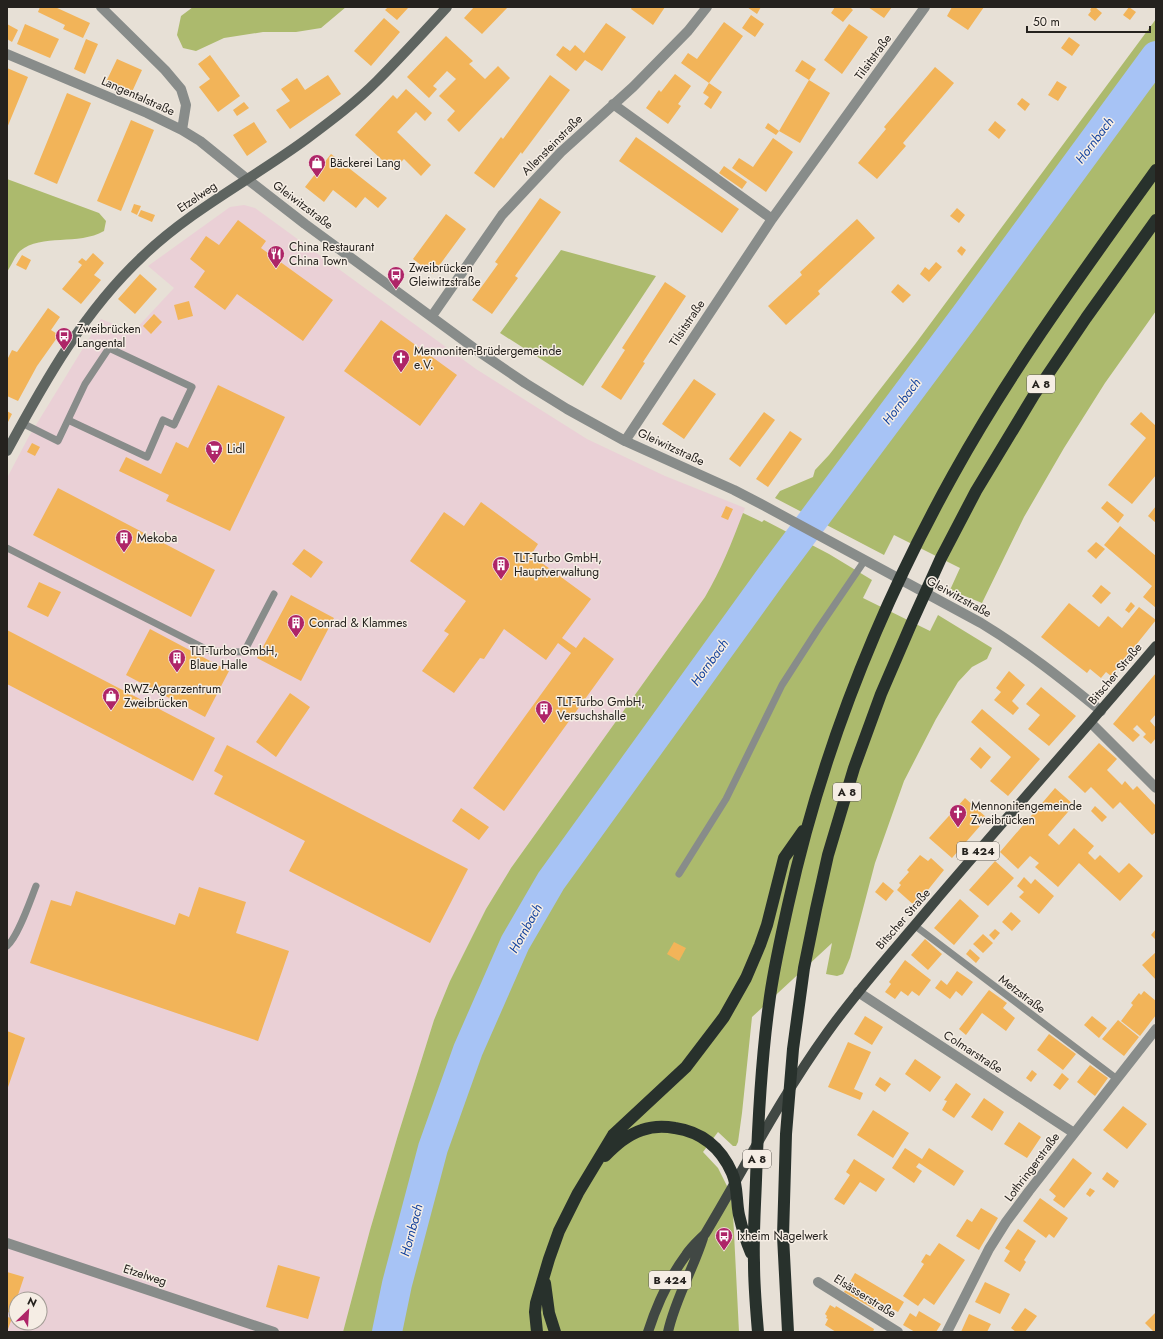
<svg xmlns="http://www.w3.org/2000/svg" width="1163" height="1339" font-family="Jost,sans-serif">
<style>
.commercial{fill:#ead0d6;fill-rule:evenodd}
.green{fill:#acba6d}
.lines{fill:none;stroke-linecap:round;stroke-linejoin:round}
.river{stroke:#a7c3f5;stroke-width:30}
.building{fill:#f2b459}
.lane{stroke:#888c8a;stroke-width:7}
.street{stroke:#888c8a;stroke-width:10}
.secondary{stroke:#5e6460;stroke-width:10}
.primary{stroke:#414844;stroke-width:10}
.highway{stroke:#28312c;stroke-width:12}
.labels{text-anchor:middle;stroke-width:3;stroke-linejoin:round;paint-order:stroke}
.shield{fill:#f5ede4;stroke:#635f59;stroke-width:1}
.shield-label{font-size:11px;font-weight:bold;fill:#25221e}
.street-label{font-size:12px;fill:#25221e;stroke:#f5ede4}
.poi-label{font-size:12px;fill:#25221e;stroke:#f5ede4;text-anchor:start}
.water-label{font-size:13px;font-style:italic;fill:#10409d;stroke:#f5ede4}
</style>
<rect width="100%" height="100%" fill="#e7e0d6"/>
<path class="commercial" d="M244,205L255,208L476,369L587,439L665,476L745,508L732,543L716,579L705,597L511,868L486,909L450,981L434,1020L398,1135L370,1230L343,1332H7V478L28,438L101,319L133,332L174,288L148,266L230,207ZM16,1299H40V1323H16Z"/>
<path class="green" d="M193,7H346L321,28L296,32H263L224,38L196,51L183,48L177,35L181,16Z
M1156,19V311L1105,383L1064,448L1024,517L982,603L950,590L960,568L894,535L884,555L775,498L780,491L813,477L815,470L829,455L916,343Z
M7,179L99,213L106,221L104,231C78,246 42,233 20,251C15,256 11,266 7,272Z
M561,250L656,276L583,386L500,333Z
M743,513L762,522L764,520L829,554L872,580L863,598L930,631L938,615L992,648L987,659L972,667L958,682L936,719L904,781L875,863L850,958L843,974L837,976L826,974L832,943L752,1017L742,1113L738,1142L736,1146H733L718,1132L703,1152L718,1168L730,1192L733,1213L739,1332H343L370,1230L398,1135L434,1020L450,981L486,909L511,868L705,597C721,570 732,542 743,513Z"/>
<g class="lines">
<path class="river" d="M387,1332L397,1284L433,1148L468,1050L515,943L551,881L772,575L966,315L1156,56"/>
</g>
<path class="building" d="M40,7H55L90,23L83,38L63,29L65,25L38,12Z
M388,7H407L408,8L397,20L385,10Z
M474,7H508L482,34L464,18Z
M632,7H665L653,25L631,9Z
M747,7H761L757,14Z
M835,7H850L853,10L843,22L831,13Z
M868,7H892L884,18Z
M952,7H984L968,30L947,16Z
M1092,7H1095L1102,13L1095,21L1088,15L1091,11L1090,10Z
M1129,7L1136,12L1130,20L1123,15Z
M751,15L764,24L755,37L742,28Z
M384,18L400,32L371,66L354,51Z
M724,22L743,36L709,83L722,92L711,109L704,104L709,97L703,93L709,83L681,63L688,53L697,59Z
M606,23L626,37L602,71L585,60L576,71L556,55L563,46L570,51L575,45L584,53Z
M7,24L18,30L12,42L7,39Z
M25,24L59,39L50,58L17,44Z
M849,24L868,37L842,74L824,60Z
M446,36L473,61L469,64L485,79L498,66L510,78L459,132L447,120L455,111L439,96L456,79L447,71L433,86L437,89L429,98L407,77Z
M1069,37L1080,45L1072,56L1061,48Z
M86,39L98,44L85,74L74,69Z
M210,55L240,96L218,112L199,87L210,79L198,64Z
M117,59L142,70L131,94L106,82Z
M802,60L816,69L809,80L795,71Z
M935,67L954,83L903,143L906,146L877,179L858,163L886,129L884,127Z
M7,68L28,77L7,128Z
M675,74L691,86L678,104L681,106L668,124L646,108L659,90L661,92Z
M328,75L341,94L290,129L276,110L290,101L281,89L297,78L305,90Z
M550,75L570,90L522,154L521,152L494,188L474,173L501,137L503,139Z
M809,80L830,93L800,143L779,131Z
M1057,81L1067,87L1058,101L1048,95Z
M406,89L432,113L425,121L416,112L397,132L431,165L421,176L404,159L393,170L355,135L393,95L397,99Z
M67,93L91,103L57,184L34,174Z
M1022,98L1030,104L1025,111L1017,104Z
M244,102L249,108L237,116L233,110Z
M131,120L154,130L121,211L97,201Z
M995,121L1006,130L999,139L988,130Z
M254,122L267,142L247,156L233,135Z
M768,123L779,131L776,135L765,128Z
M636,137L739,209L722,233L619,161Z
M773,138L793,152L766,192L732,168L739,158L753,167Z
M331,154L387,198L378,208L365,197L356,208L333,190L324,202L305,187Z
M724,166L747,182L742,189L719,173Z
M540,198L561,212L515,276L518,278L492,314L472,300L498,264L495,262Z
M134,204L141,206L137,215L131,212Z
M957,208L965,215L959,223L950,216Z
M141,210L155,215L152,222L138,216Z
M446,214L466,229L433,274L413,259Z
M857,219L875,238L818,291L820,294L786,325L768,306L802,275L800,272Z
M238,220L266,241L261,248L333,300L303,341L237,294L225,310L194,287L205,271L190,259L206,236L219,245Z
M961,246L966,250L962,256L957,251Z
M93,253L104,263L94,275L101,280L81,304L62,289L82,265L78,262L82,258L86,261Z
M22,255L31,260L26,270L16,265Z
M936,262L942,267L929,282L920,274L925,267L929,270Z
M140,274L157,289L135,314L118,299Z
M665,282L686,296L643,362L645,363L621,400L601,387L625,350L622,348Z
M898,284L911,295L903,303L891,292Z
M189,301L193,316L178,320L174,305Z
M48,308L60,317L51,330L59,335L37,366L18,401L7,396V360L12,350L17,352Z
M154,314L162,322L151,334L143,326Z
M381,320L457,375L420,426L344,371Z
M694,379L716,394L684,439L662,424Z
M218,385L285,417L230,531L166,501L169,495L119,471L126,457L161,474L176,442L188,448Z
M7,411L12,414L7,424Z
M764,412L775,420L740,467L729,459Z
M1141,412L1156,426V475L1132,504L1108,485L1146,438L1130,424Z
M790,431L802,439L768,487L756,479Z
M32,443L40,447L35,456L27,452Z
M58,488L215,570L191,617L33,535Z
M1107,501L1124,515L1118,523L1101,508Z
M481,502L538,544L531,555L591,599L562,638L576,648L584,637L614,659L504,811L473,788L571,653L558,643L546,660L504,629L484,659L480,658L454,693L422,671L449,634L444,631L466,601L410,561L444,512L464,526Z
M726,506L733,509L728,520L721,517Z
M1156,506V523L1148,516Z
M1120,526L1156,556V608L1143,597L1152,586L1104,545Z
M1096,542L1105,549L1096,559L1087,551Z
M304,549L323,562L311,578L292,564Z
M39,582L61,592L48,617L27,607Z
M1101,585L1111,593L1101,604L1092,596Z
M291,595L334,618L301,681L257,658Z
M1131,602L1135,606L1129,613L1125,610Z
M1069,603L1099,627L1108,616L1122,628L1139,607L1156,620L1111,676L1106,672L1101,678L1090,669L1087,673L1041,637Z
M150,629L229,671L205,717L126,675Z
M7,630L215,738L193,781L7,684Z
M1009,671L1025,685L1012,701L1019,708L1013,715L994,700L1001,692L996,688Z
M1156,673V714L1150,721L1156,728V738L1151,744L1143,737L1146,734L1137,725L1133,729L1140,735L1133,742L1113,724Z
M1041,687L1076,716L1049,746L1028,729L1040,715L1026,704Z
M290,693L310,707L276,757L256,742Z
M982,709L1040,759L1008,796L990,781L1011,757L971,722Z
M1099,743L1117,759L1107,770L1122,785L1125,781L1133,790L1137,786L1156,806V832L1152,835L1120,802L1113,809L1091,787L1085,793L1068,777Z
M227,745L468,869L430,943L289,871L305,841L214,794L223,776L214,771Z
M980,747L991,757L981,769L970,759Z
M1055,788L1074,805L1048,835L1059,845L1074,828L1094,846L1088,853L1095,860L1100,855L1119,873L1129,863L1143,876L1120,901L1079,863L1058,887L1035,867L1039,863L1030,856L1018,869L1000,852Z
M965,798L987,818L952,858L929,838Z
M1095,806L1107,817L1102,822L1091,811Z
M461,808L489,827L479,840L452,821Z
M920,855L928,861L931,858L944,870L915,906L897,890L901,885L899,883L909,872L907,870Z
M995,861L1014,878L988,906L969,890Z
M1024,877L1031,884L1035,879L1054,896L1039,914L1019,897L1024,892L1017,886Z
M883,882L894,891L886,901L875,892Z
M199,887L246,902L236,933L289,951L258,1041L30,963L51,900L71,906L76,891L175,925L179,913L189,917Z
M960,899L979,916L954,945L934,928Z
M1011,912L1021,921L1012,931L1002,922Z
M995,929L1000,933L994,940L989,935Z
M1156,929V940L1151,935Z
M983,934L993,943L983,953L973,944Z
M925,939L942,954L928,970L911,955Z
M674,942L686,948L679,961L667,954Z
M970,949L980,958L976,963L966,954Z
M1156,952V980L1142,965Z
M905,960L931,980L919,996L912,991L908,996L901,991L895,999L885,992L891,984L889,982Z
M957,971L973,982L962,996L956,991L950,999L935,988L941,980L947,985Z
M989,990L1007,1003L1003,1008L1015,1018L1006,1031L982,1013L966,1035L959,1029Z
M1144,991L1156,1001V1015L1140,1036L1121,1021L1133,1005L1131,1003L1139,993L1141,995Z
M865,1016L883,1027L872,1045L854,1034Z
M1092,1016L1107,1028L1099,1038L1084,1025Z
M1118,1020L1139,1037L1124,1056L1102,1039Z
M7,1031L25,1038L7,1090Z
M1049,1034L1076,1054L1063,1070L1037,1050Z
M848,1042L871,1052L854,1089L863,1093L860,1100L828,1087Z
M915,1059L941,1077L930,1092L905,1074Z
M1090,1065L1108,1078L1095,1096L1077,1082Z
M1032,1070L1037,1074L1031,1082L1026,1078Z
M1062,1073L1069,1079L1060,1090L1053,1085Z
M880,1077L891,1084L885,1092L875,1085Z
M956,1083L971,1094L954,1118L942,1110L947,1101L944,1100Z
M984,1098L1004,1112L992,1131L971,1117Z
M1123,1106L1147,1124L1127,1149L1103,1130Z
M873,1110L909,1133L893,1158L857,1135Z
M1019,1122L1041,1137L1027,1158L1004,1144Z
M905,1148L922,1159L929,1148L964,1171L954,1186L919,1163L916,1167L922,1171L914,1183L892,1168Z
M1073,1158L1092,1173L1064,1208L1053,1200L1056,1196L1049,1190Z
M854,1159L885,1179L876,1192L860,1182L844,1205L834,1199L850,1175L846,1172Z
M1107,1172L1119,1181L1114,1188L1102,1179Z
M1090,1188L1095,1191L1090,1197L1086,1194Z
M1040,1198L1068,1218L1054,1238L1049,1234L1046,1238L1023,1221Z
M981,1208L998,1218L979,1250L956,1236L967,1219L972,1222Z
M1018,1229L1036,1241L1024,1260L1026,1262L1020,1272L1004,1261L1010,1251L1005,1248Z
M939,1243L965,1260L934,1305L924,1298L918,1306L903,1296L924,1264L921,1262L926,1254L930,1256Z
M278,1265L320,1277L308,1319L266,1307Z
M7,1272L24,1277L12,1313L7,1312Z
M855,1273L904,1302L898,1312L879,1301L874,1309L844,1292Z
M985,1282L1010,1294L1000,1314L975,1302Z
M830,1305L835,1308L836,1306L874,1329L873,1332H836L825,1325L828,1319L826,1318L827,1316L825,1314Z
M1025,1308L1037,1316L1025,1332H1016L1011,1328Z
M919,1311L941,1324L936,1332H915L903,1325L910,1313L916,1317Z
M1156,1312V1331L1154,1332L1145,1323Z
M969,1314L991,1324L987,1332H961Z
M7,1317L12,1318L7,1332Z"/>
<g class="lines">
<path class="lane" d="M22,423L58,441L85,384L109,348L192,387L174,425L163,420L147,457L68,420
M7,548L210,651L244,652L274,594
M679,874L726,799L782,685L818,629L865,560
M914,925L1117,1079
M7,946C18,937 30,901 36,886"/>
<path class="street" d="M101,7L165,70L181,89L186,105L182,130
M7,54L147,113L182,130L200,141L247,179L305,224L478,351L525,383L567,409L625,441L734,490L761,504L981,623C1024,649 1062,679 1101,711
M613,104L772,219
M432,316L502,215L561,152L633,87L688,31L707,7
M625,441L772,219L925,7
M1091,723L1156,788
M858,992L1074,1133
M7,1243L274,1332
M818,1282L898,1332
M947,1332L989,1249L1006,1222L1029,1191L1156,1029"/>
<path class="secondary" d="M7,451C45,381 84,311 143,256C192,209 254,178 308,138C332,120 356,102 377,81C401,57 424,32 447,7"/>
<path class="primary" d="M648,1332C657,1304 669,1278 686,1255C691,1247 698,1241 705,1234C745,1167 781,1097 827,1033C859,988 896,948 931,906C1005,819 1082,733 1156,646
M668,1332C675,1299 693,1270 703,1238"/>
<path class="highway" d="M605,1156C616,1145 627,1135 642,1130C653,1126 664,1126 675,1128C702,1132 721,1148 732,1173C738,1186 736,1201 739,1215C742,1228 746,1241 751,1253
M545,1283L549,1313L555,1332
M537,1332L535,1312L536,1303L549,1259L559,1231L578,1193L613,1135L686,1067L724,1017L746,978L760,945L767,925L784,858L803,831
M758,1332C756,1309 754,1286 754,1263C753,1235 755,1208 756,1180C758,1121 761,1062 769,1004C773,971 781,937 788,905C821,754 878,610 953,475C1012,368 1085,269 1156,170
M788,1332L783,1236L786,1134L793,1049L804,968L816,909L828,855L854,768L881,694L912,622L941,558L976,491L1034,395L1086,318L1156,220"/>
</g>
<defs>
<symbol id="shop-pin" viewBox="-11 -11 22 30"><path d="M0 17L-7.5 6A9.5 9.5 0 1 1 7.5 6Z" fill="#ae2568" stroke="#f5ede4"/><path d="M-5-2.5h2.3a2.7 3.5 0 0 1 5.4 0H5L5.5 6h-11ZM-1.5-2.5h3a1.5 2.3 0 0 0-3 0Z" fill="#fff"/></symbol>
<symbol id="restaurant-pin" viewBox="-11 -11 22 30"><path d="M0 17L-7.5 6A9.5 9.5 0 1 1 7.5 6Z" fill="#ae2568" stroke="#f5ede4"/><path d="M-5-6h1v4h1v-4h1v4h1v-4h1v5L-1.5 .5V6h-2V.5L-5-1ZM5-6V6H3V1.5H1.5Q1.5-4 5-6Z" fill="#fff"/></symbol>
<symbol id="bus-pin" viewBox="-11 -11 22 30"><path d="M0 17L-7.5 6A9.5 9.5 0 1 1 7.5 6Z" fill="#ae2568" stroke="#f5ede4"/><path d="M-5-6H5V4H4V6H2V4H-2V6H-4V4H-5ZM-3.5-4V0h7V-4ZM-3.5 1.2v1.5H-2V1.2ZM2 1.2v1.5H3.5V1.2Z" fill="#fff"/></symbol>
<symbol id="church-pin" viewBox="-11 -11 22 30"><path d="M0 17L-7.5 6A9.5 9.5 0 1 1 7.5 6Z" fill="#ae2568" stroke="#f5ede4"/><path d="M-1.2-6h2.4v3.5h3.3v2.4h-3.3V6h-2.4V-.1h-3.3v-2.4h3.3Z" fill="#fff"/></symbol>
<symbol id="supermarket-pin" viewBox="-11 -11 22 30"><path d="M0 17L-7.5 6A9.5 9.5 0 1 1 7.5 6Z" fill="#ae2568" stroke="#f5ede4"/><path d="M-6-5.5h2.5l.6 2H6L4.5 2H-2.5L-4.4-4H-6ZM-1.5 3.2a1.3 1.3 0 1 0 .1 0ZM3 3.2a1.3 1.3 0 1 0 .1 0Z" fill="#fff"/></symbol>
<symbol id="building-pin" viewBox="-11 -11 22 30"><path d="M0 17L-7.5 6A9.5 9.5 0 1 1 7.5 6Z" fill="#ae2568" stroke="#f5ede4"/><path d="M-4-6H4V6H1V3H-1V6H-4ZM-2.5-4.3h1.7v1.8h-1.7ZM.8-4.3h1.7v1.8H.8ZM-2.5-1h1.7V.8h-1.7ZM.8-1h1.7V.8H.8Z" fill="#fff"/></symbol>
</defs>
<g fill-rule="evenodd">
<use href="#shop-pin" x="307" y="153" width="20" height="27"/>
<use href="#restaurant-pin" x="266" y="244" width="20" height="27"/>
<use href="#bus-pin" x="386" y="265" width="20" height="27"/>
<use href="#bus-pin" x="54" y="326" width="20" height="27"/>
<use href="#church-pin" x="391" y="348" width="20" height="27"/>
<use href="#supermarket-pin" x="204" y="439" width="20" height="27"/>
<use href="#building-pin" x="114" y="528" width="20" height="27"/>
<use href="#building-pin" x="491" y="555" width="20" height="27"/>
<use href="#building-pin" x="286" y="613" width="20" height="27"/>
<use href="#building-pin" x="167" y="648" width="20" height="27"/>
<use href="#shop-pin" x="101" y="686" width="20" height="27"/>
<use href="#building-pin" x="534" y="699" width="20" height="27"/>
<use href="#church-pin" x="948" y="803" width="20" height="27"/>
<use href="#bus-pin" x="714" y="1226" width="20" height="27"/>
</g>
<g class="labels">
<g class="shield">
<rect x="1027" y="375" width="28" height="18" rx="3"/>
<rect x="833" y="783" width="28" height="18" rx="3"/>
<rect x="957" y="842" width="42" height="18" rx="3"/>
<rect x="743" y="1150" width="28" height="18" rx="3"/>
<rect x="649" y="1271" width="42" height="18" rx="3"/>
</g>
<g class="shield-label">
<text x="1041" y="388">A 8</text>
<text x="847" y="796">A 8</text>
<text x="978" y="855">B 424</text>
<text x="757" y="1163">A 8</text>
<text x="670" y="1284">B 424</text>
</g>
<g class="street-label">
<text transform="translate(873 57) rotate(-54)" y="4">Tilsitstraße</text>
<text transform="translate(138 96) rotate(24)" y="4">Langentalstraße</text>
<text transform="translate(552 145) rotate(-45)" y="4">Allensteinstraße</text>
<text transform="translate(197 197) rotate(-34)" y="4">Etzelweg</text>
<text transform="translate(303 205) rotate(37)" y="4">Gleiwitzstraße</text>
<text transform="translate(687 323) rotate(-56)" y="4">Tilsitstraße</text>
<text transform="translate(671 447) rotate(25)" y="4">Gleiwitzstraße</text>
<text transform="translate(959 597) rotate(29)" y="4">Gleiwitzstraße</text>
<text transform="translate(1115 674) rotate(-50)" y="4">Bitscher Straße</text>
<text transform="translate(903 919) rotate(-49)" y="4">Bitscher Straße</text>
<text transform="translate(1022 994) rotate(37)" y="4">Metzstraße</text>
<text transform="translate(973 1052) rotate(33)" y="4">Colmarstraße</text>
<text transform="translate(1032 1167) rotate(-53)" y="4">Lothringerstraße</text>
<text transform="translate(145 1275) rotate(18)" y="4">Etzelweg</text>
<text transform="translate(865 1296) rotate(32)" y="4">Elsässerstraße</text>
</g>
<g class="poi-label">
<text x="330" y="167">Bäckerei Lang</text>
<text x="289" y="251">China Restaurant<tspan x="289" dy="14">China Town</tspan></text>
<text x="409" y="272">Zweibrücken<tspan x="409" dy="14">Gleiwitzstraße</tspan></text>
<text x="77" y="333">Zweibrücken<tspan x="77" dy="14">Langental</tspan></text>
<text x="414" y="355">Mennoniten-Brüdergemeinde<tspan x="414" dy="14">e.V.</tspan></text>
<text x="227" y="453">Lidl</text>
<text x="137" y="542">Mekoba</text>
<text x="514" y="562">TLT-Turbo GmbH,<tspan x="514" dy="14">Hauptverwaltung</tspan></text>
<text x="309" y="627">Conrad &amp; Klammes</text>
<text x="190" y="655">TLT-Turbo GmbH,<tspan x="190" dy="14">Blaue Halle</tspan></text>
<text x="124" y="693">RWZ-Agrarzentrum<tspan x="124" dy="14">Zweibrücken</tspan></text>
<text x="557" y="706">TLT-Turbo GmbH,<tspan x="557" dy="14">Versuchshalle</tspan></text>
<text x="971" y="810">Mennonitengemeinde<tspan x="971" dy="14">Zweibrücken</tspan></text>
<text x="737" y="1240">Ixheim Nagelwerk</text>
</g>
<g class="water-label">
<text transform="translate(1094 140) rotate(-53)" y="5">Hornbach</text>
<text transform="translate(901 401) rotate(-53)" y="5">Hornbach</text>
<text transform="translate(709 662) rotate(-54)" y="5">Hornbach</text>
<text transform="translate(525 928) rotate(-61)" y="5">Hornbach</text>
<text transform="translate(411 1230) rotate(-75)" y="5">Hornbach</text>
</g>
</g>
<rect width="1163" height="1339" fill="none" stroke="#25221e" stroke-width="16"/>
<g transform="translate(28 1311) rotate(25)"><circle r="19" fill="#f5ede4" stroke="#a29c95"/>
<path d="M0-3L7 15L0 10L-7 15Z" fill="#ae2568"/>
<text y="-6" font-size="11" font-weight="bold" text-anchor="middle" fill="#25221e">N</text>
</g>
<path d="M1027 26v6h123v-6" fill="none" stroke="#25221e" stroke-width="2"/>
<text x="1033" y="26" font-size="12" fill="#25221e" stroke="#f5ede4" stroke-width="3" paint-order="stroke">50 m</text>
</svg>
